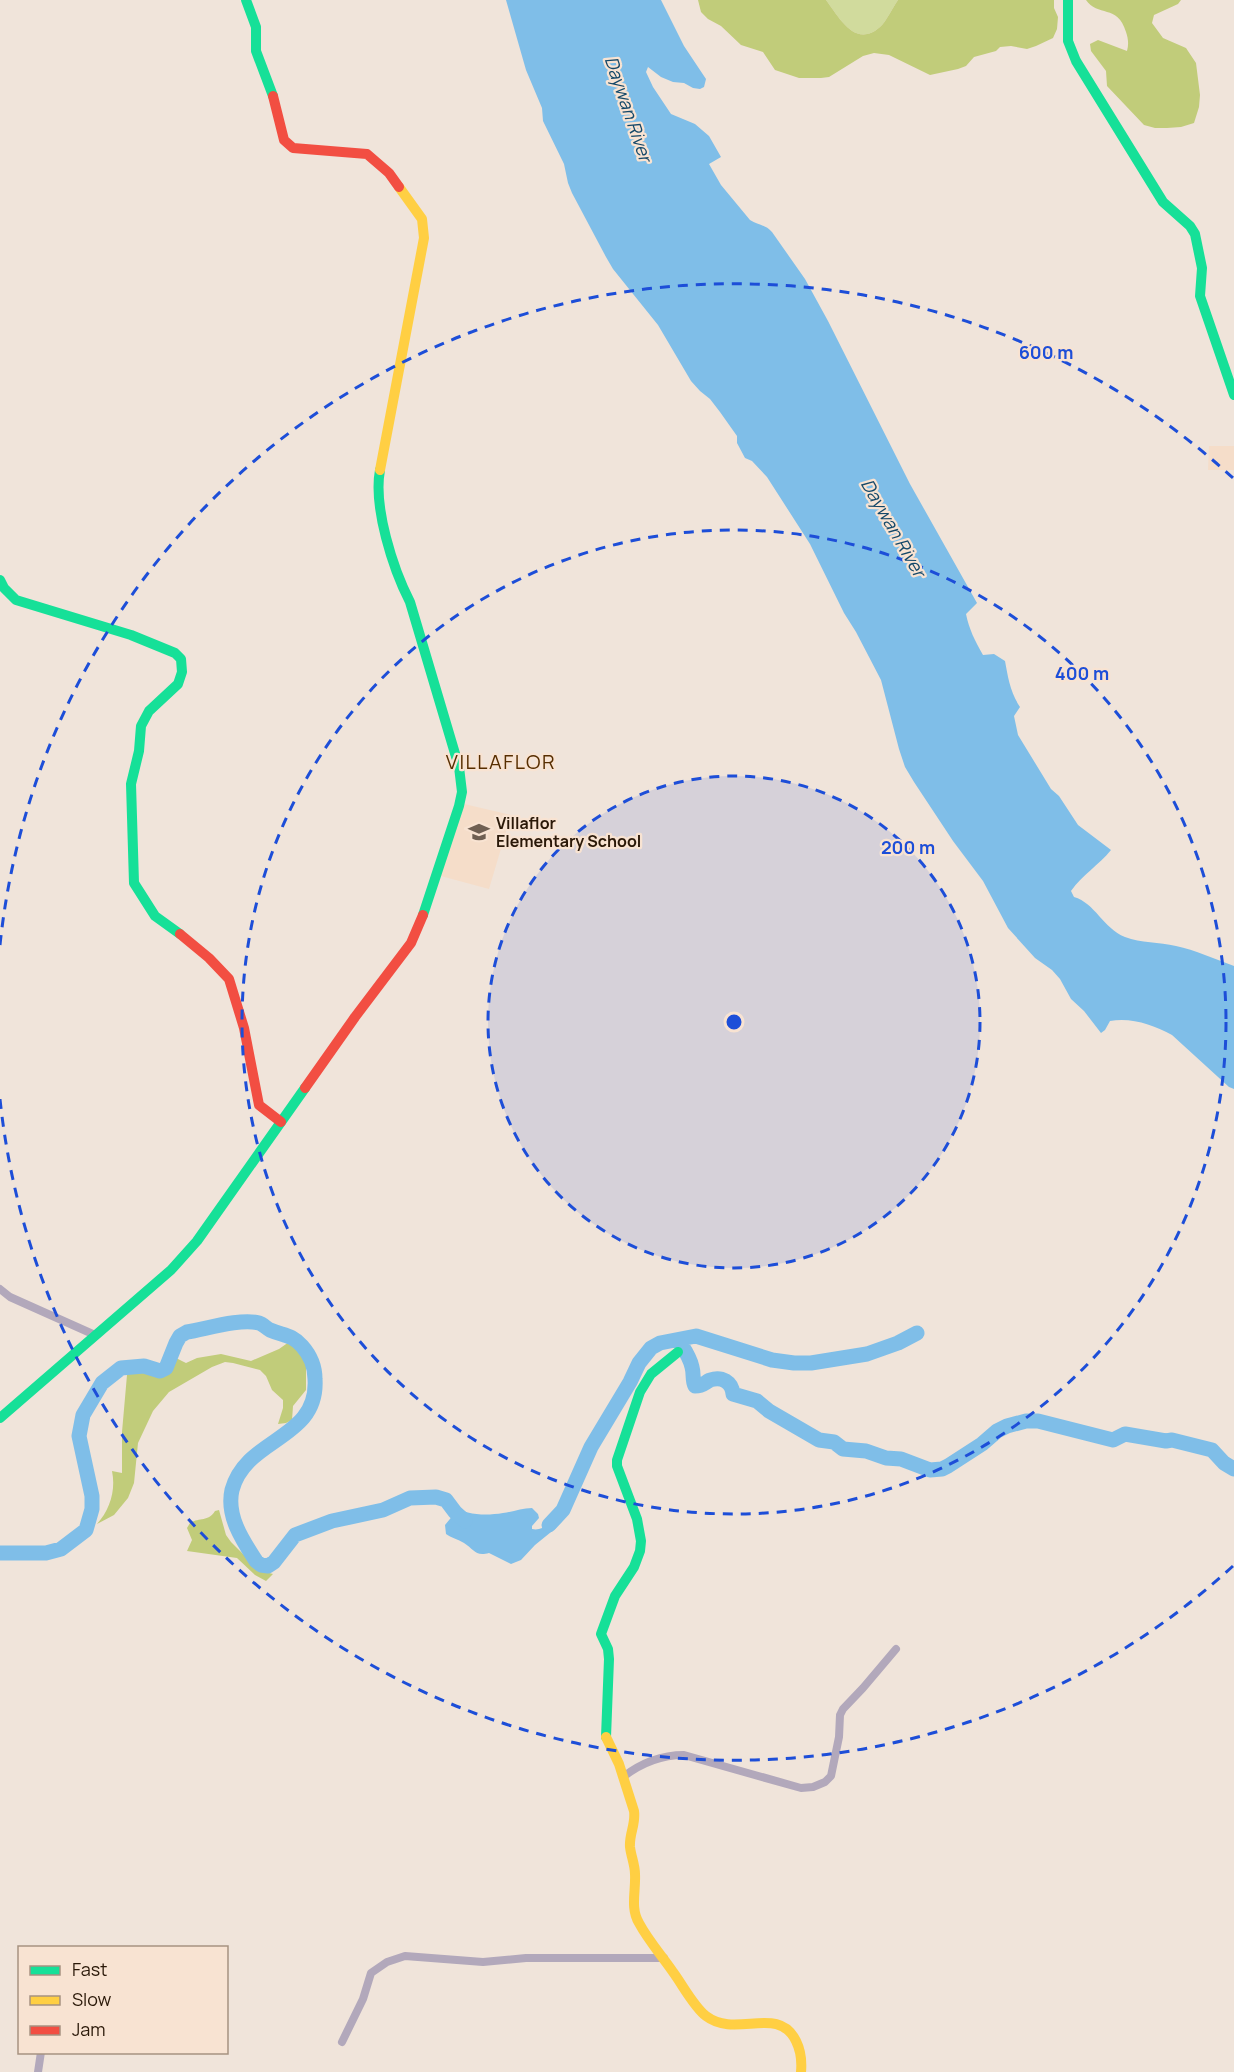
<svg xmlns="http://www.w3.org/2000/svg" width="1234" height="2072" font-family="Manrope,sans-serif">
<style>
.built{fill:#f5ddc9}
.green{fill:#d1db9d}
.forest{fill:#c1cc7a}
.water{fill:#7fbee8}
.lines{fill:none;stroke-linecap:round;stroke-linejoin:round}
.river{stroke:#7fbee8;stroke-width:15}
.street{stroke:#b2a8bb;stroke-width:8}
.fast{stroke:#16e098;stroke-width:10}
.slow{stroke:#ffcf43;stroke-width:10}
.jam{stroke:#f24e42;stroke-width:10}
.ring{fill:none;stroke:#1d4ed8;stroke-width:3;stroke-dasharray:10 8}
.labels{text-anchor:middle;stroke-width:4.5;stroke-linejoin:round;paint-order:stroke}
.poi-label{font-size:16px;font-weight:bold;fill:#2a1808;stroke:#f8e3d2;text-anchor:start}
.water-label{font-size:18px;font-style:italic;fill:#144869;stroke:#f8e3d2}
.quarter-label{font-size:20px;letter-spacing:1.5px;fill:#572e01;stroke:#f8e3d2}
.centre{fill:#1d4ed8;stroke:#f8e3d2;stroke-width:3}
.ring-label{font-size:18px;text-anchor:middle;font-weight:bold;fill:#1d4ed8;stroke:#f8e3d2;stroke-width:4.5;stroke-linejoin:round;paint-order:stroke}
</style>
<rect width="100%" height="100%" fill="#f0e4da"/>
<path class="built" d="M1209,446H1234V470H1208Z
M460,803L511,815L489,889L437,875Z"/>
<path class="green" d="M826,0H898C893,7 886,22 880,27C855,49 839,17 826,0Z"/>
<path class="forest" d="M698,0H826C839,17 855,49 880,27C886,22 893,7 898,0H1054V8L1058,17L1057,29L1053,38L1036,46L1027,49L1011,46L1000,47L996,51L974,57L966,66L958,69L930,75L889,55L874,53L863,56L829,77L821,78H799L775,70L763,52L741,45L721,26L708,19L701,12Z
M1086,0H1181L1178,4L1154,15L1152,23L1163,38L1186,48L1196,63L1200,95L1199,107L1194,123L1181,127L1167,128H1155L1144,125L1107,86L1106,71L1091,51L1090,44L1098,40L1127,51C1129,44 1128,38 1126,32C1118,4 1097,17 1086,0Z
M289,1342L299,1348L306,1356V1390L293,1406L292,1420L286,1423L278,1424L283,1408V1400L272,1390L266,1376L260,1370L233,1363L225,1362L212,1367L169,1392L153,1411L138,1443L134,1483L128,1498L114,1515L97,1524C110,1510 116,1490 112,1471L122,1473V1432L127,1375C138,1362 147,1374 160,1371C166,1369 171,1362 176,1358L186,1363L197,1358L221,1354L251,1361L279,1349Z
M219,1510L226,1535L231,1542L256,1567L262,1571L273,1574L266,1581L255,1575L237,1558L187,1551L192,1540L187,1528L190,1523C200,1517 208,1522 215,1511Z"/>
<path class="water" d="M506,0H661L684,46L706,79L704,87L700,89L693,88L684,83L673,82L661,77L648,67L646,72L653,87L671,114L695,124L709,136L721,157L709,164L721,185L750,220C758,225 766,225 772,232L805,279L828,321L910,484L977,603L966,614C969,629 975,641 983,655L994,654L1005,661C1008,677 1010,692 1020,707L1014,716L1018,735L1051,789L1059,796L1078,825L1111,850C1099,865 1082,875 1071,891L1074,897C1095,903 1103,928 1125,937C1141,943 1159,942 1176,946C1195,950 1215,959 1234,966V1089L1229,1087L1172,1035C1154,1025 1131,1017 1110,1021L1105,1030L1101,1033L1084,1011L1071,999L1060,979L1052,970L1035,958L1008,928L983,881L953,841L914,782L905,767L899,749L881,680L856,632L844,613L810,544L767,477L752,461L745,458L737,443V436L720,412L710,399L700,391L691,381L658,325L613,269L606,257L572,193L568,183L564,164L543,121L542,108L526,70Z
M451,1506C467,1515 485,1516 503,1513C513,1512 522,1508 532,1508L538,1514L539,1518L532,1526V1529C545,1532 553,1518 563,1510L556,1528L535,1545L521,1560L511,1564L489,1553C475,1557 474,1549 464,1543C458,1539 451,1538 446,1534L445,1525L454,1514Z"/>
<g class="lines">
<path class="river" d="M679,1341C684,1349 690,1357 692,1367C694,1374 692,1380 695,1386C703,1386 704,1383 710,1380C722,1376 732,1382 733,1394L757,1401L769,1411L819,1440L834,1442L843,1449L866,1451L886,1458L901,1459L930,1470L942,1469L948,1466L982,1444L997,1431L1007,1426L1026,1421H1038L1113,1440L1125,1434L1166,1441L1172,1440L1212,1450L1224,1463L1234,1469
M549,1525L563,1510L591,1447L630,1382L639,1363L651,1348L660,1343L696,1336L772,1360L794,1363H811L867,1354L898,1343L917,1333
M0,1553H46L61,1549L86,1530L92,1509V1496L79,1436L83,1415L102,1383L121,1368L144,1366L160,1371L166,1368L176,1343L180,1336L187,1332C206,1329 240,1318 259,1323C263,1324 266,1328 270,1330C284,1336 291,1334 302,1346C310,1355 315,1367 315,1379C319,1440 246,1437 232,1490C226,1516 243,1541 256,1561L261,1565L268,1566L274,1562L295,1535L332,1521L383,1510L410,1498L436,1497L446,1500L455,1512L465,1521"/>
<path class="street" d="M0,1289L10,1297L95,1335
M623,1777C641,1763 662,1755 684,1755L801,1788L813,1787L825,1782L831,1776L839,1737L840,1715L843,1709L863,1688L896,1649
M342,2042L363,1999L371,1973L387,1962L405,1956L483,1962L526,1958H664
M38,2072L41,2052"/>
<path class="fast" d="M246,0L256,27V51L273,96
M1068,0V41L1076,61L1163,202L1190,226L1195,234L1202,268L1200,296L1234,395
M380,470C373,507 393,569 410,602L459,767L462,792L459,806L423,915
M0,580L4,588L16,600L131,635L175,653L181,659L182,672L178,684L149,711L141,726L139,751L131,784L134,883L155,916L180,934
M0,1418L171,1270L197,1241L305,1088
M606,1737L609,1659L608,1649L601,1634L615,1596L634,1567L640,1551L641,1541L637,1519L617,1466V1460L640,1392L651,1374L678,1352"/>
<path class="slow" d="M380,470L424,238L422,219L399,187
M606,1737L619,1764L634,1811C636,1824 629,1834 630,1847C631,1856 635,1865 635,1874C636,1891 630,1908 639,1923C648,1940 662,1956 673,1972C682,1984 694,2007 706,2016C736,2039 778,2004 796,2041C801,2051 802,2061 801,2072"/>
<path class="jam" d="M273,96L284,140L293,148L367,154L389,173L399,187
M180,934L209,958L229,979L244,1028L259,1105L281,1122
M305,1088L355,1017L411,943L423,915"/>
</g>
<circle cx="734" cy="1022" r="246" fill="#1d4ed8" fill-opacity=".12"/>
<g class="ring">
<circle cx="734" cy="1022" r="246"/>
<circle cx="734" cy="1022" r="492"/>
<path d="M1233 1566A738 738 0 0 1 0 1099M0 945A738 738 0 0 1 1233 478"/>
</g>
<defs>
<symbol id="school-bare" viewBox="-9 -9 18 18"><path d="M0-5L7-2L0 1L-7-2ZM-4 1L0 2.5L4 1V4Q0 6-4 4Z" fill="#6f5f52" stroke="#f8e3d2" stroke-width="2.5" paint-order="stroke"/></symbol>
</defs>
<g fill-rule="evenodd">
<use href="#school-bare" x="464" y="817" width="30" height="30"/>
</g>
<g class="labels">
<g class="poi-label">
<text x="496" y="829">Villaflor<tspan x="496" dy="18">Elementary School</tspan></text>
</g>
<g class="water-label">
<text transform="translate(628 109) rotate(71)" y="6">Daywan River</text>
<text transform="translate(893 528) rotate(60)" y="6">Daywan River</text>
</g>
<g class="quarter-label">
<text x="501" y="769">VILLAFLOR</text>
</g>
</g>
<circle cx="734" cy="1022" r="9" class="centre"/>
<g class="ring-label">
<text x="1046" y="359">600 m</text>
<text x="1082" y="680">400 m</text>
<text x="908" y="854">200 m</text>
</g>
<rect x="18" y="1946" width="210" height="108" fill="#f8e3d2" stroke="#a69281" stroke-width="1.5"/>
<rect x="30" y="1966" width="30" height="9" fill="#16e098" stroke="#a69281" stroke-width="1.5"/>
<text x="72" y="1976" font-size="18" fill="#2a1808">Fast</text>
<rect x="30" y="1996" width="30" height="9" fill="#ffcf43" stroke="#a69281" stroke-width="1.5"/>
<text x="72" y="2006" font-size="18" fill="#2a1808">Slow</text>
<rect x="30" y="2026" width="30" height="9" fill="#f24e42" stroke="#a69281" stroke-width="1.5"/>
<text x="72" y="2036" font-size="18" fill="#2a1808">Jam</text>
</svg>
